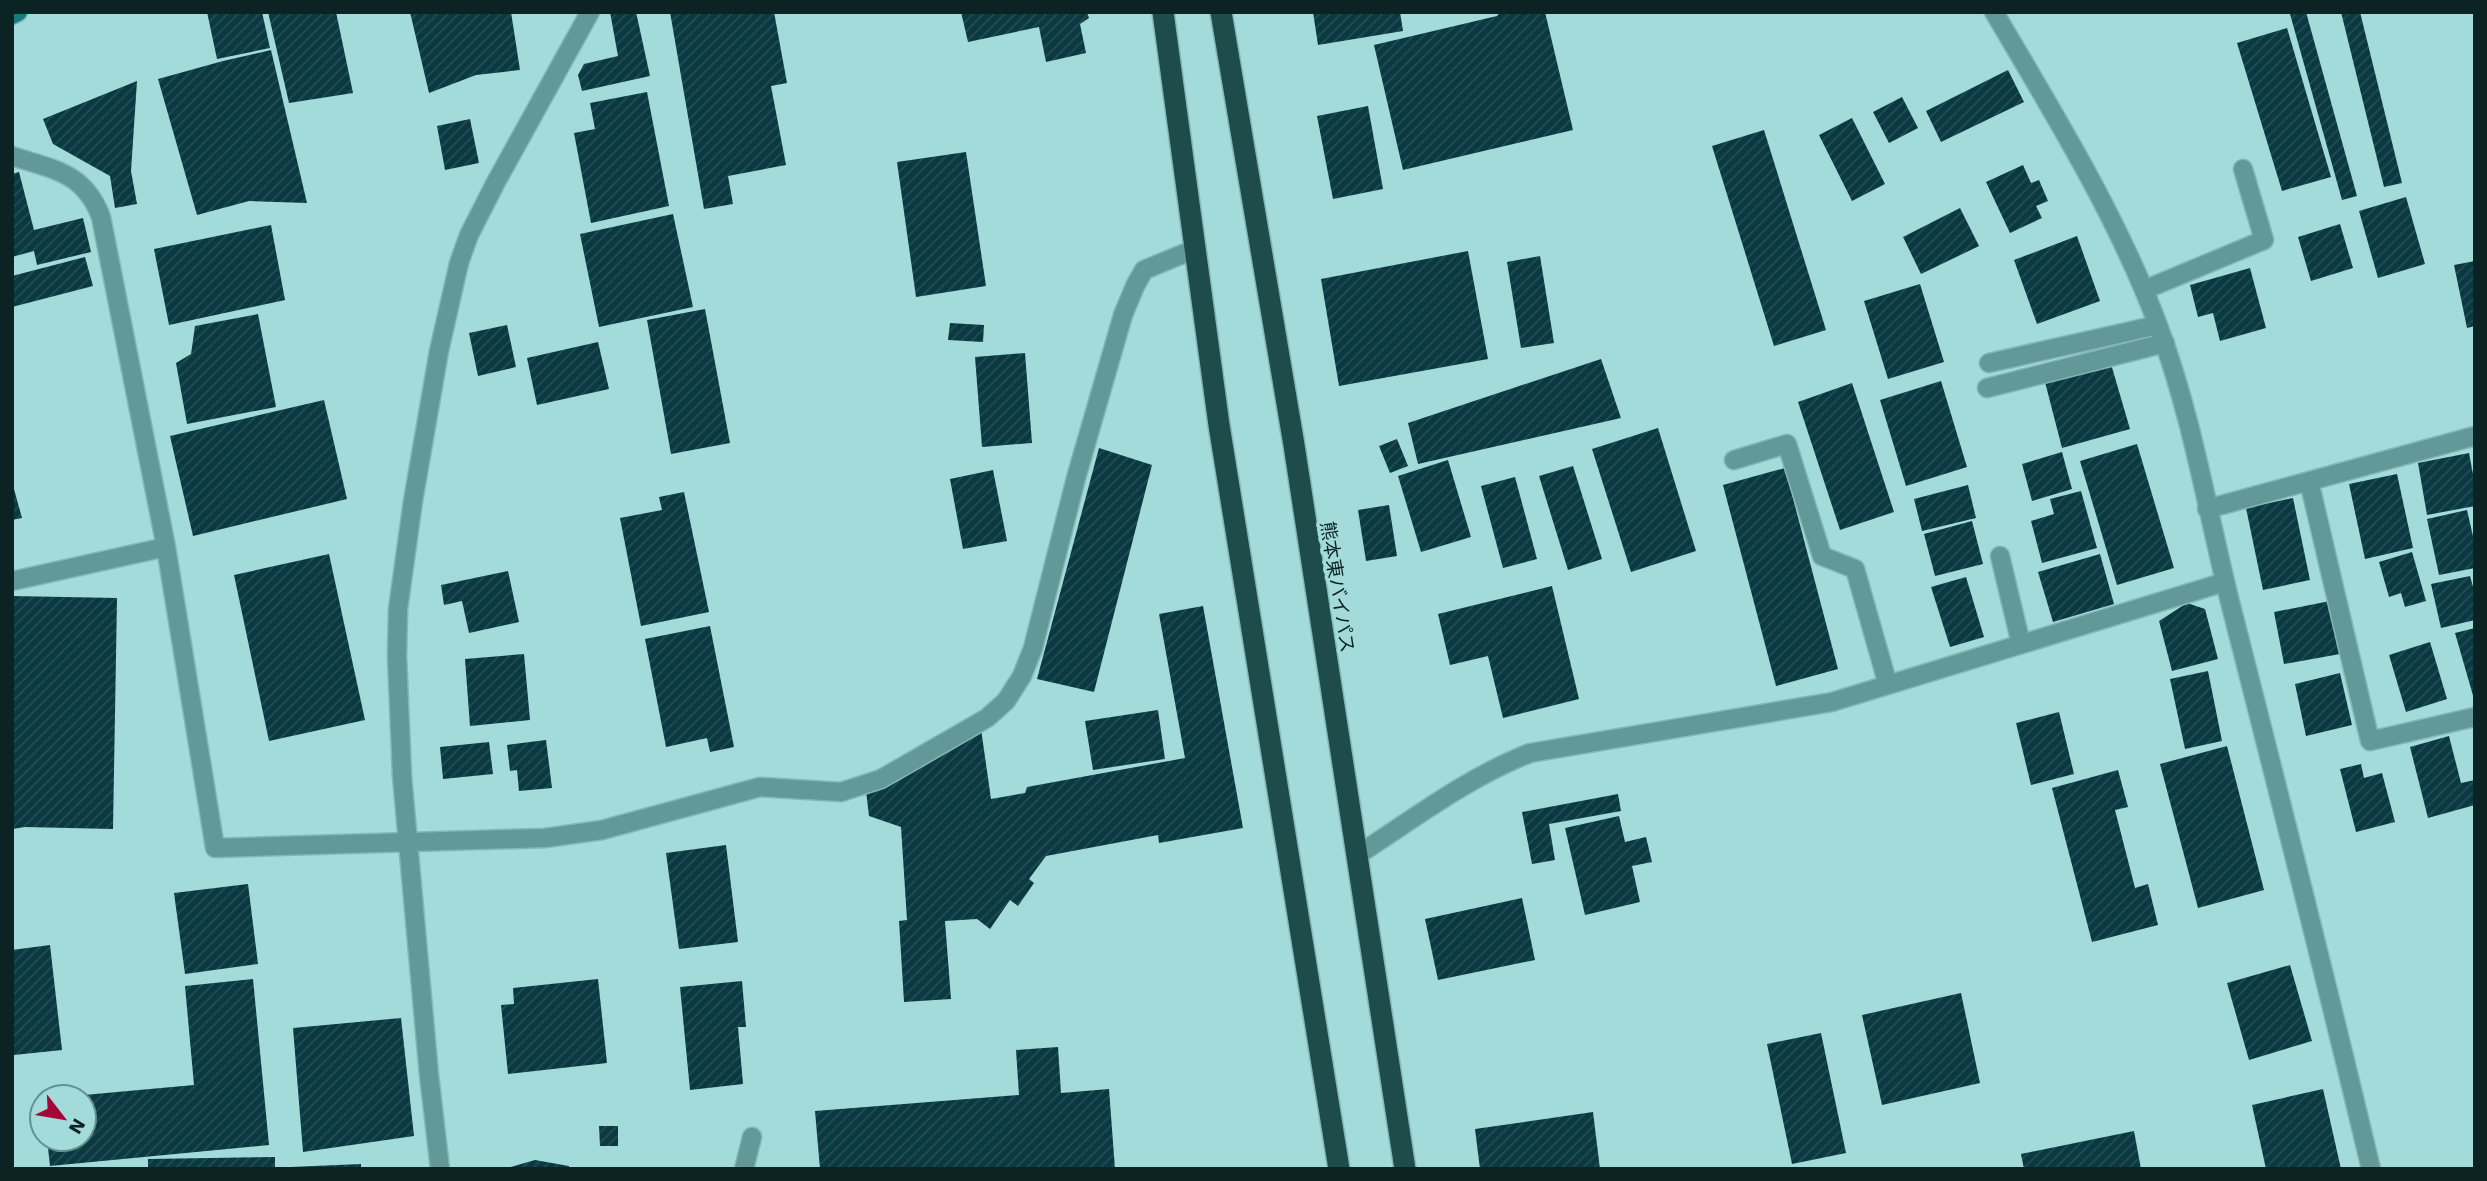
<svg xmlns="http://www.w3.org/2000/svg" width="2487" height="1181" font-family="'Work Sans','Noto Sans JP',sans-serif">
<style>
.building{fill:url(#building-hatch)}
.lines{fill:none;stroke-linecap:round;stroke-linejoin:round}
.street-casing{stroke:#84b6b5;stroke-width:21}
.secondary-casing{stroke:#84b6b5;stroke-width:21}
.highway-casing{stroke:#84b6b5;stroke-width:24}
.street{stroke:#629897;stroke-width:18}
.secondary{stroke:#157c7c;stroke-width:18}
.highway{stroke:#1d4c4b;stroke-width:21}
.labels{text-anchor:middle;stroke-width:7;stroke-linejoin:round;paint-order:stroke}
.street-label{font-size:19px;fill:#0c2323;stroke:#a2dbda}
</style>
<defs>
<pattern id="building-hatch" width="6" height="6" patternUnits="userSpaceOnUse" patternTransform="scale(1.75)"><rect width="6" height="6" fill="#0a3942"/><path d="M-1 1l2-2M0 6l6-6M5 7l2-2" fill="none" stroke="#244d54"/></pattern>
</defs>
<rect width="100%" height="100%" fill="#a2dbda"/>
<path class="building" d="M207,12H262L270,48L217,59Z
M268,12H336L353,93L289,103Z
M410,12H511L520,70L476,75L429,93Z
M610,12H636L650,76L582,91L578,75L584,64L618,56Z
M670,12H774L787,83L771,86L786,165L728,176L733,204L704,209Z
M961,12H1087L1089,18L1080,24L1086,53L1046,62L1039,27L968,42Z
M1313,12H1400L1403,31L1318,45Z
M1500,12H1545L1573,130L1403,170L1374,45L1497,16Z
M2296,12H2306L2357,196L2342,200L2290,14Z
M2341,12H2360L2402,183L2384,187Z
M2287,28L2331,177L2282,191L2237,43Z
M271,50L307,203L249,201L197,215L158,79L223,61Z
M2008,70L2024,102L1941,142L1926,111Z
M137,81L131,171L137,204L115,208L110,176L53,144L43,119Z
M647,92L669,206L591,223L574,133L595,129L590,103Z
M1902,97L1918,128L1889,143L1873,112Z
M1368,106L1383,189L1333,199L1317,116Z
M1852,118L1885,184L1852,201L1819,135Z
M470,119L479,163L445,170L437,126Z
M1764,130L1826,330L1774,346L1712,146Z
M966,152L986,286L916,297L897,162Z
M2023,165L2031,183L2039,180L2048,201L2036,206L2042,218L2010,233L1986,182Z
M19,172L34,230L83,218L91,252L37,265L34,251L12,257V174Z
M2406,197L2425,264L2378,278L2359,211Z
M1960,208L1979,246L1921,274L1903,237Z
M673,214L693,307L599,327L580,234Z
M2340,224L2353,268L2311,281L2298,237Z
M271,225L285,300L169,325L154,249Z
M2077,236L2100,301L2037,324L2014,260Z
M1468,251L1488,359L1339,386L1321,279Z
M1540,256L1554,343L1521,348L1507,262Z
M85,257L93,286L12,307V276Z
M2475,261V326L2467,328L2454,265Z
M2250,268L2266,328L2220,341L2213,313L2198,317L2190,285Z
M1920,284L1944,362L1888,379L1864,301Z
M705,309L730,443L671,454L647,320Z
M258,314L276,407L187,424L176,363L191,354L195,326Z
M950,323L984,325L983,342L948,340Z
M507,325L516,367L478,376L469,333Z
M598,342L609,389L537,405L527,358Z
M1025,353L1032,443L982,447L975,357Z
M1601,359L1621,418L1418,464L1408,423Z
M2111,364L2130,429L2062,448L2045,382Z
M1941,381L1967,467L1906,486L1880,400Z
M1852,383L1894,512L1840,530L1798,402Z
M324,400L347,499L193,536L170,436Z
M1658,428L1696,551L1631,572L1592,449Z
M1397,439L1408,466L1390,473L1379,446Z
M2137,444L2174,568L2117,585L2080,461Z
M1099,448L1152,465L1094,692L1037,679Z
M2062,452L2072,489L2032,501L2022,464Z
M2469,453L2475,485V506L2427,515L2418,463Z
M1448,460L1471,537L1421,552L1398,476Z
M1573,466L1602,559L1568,570L1539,476Z
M1785,468L1838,669L1776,686L1723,485Z
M993,470L1007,541L963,549L950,479Z
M2397,474L2413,548L2365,559L2349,484Z
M1515,477L1537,559L1503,568L1481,486Z
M12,482L22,518L12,520Z
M1968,485L1976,518L1922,531L1914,499Z
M2081,491L2097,548L2042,563L2031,521L2054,514L2050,499Z
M684,492L709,612L641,626L620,518L662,510L659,497Z
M2293,498L2310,580L2263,590L2246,508Z
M1389,505L1397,556L1366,561L1358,510Z
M2467,510L2475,545V568L2439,575L2427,519Z
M1972,521L1983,564L1935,576L1924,534Z
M2412,552L2426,601L2405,607L2401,593L2389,597L2379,562Z
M329,554L365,720L269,741L234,575Z
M2100,554L2114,604L2053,622L2038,572Z
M508,571L519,622L469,633L462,601L444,605L441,585Z
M2470,576L2475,594V620L2441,628L2431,584Z
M1966,577L1984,637L1950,647L1931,587Z
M1552,586L1579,699L1503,718L1488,656L1450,665L1438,614Z
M12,596L117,598L113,829L25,827L12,829Z
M2330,601L2340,654L2284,664L2274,612Z
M2187,603L2205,609L2218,659L2172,671L2159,621Z
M1203,606L1243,828L1159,843L1158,835L1046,856L1029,879L1034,883L1018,906L1010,900L990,929L977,919L945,921L951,999L904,1002L899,921L907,920L901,827L869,816L866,791L981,729L991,799L1025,793L1027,787L1185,758L1159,614Z
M710,626L734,747L710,752L707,738L666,747L645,639Z
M2475,628V699H2474L2455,633Z
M2430,642L2447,699L2406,712L2389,655Z
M524,654L530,720L470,726L465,659Z
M2208,671L2222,741L2185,749L2170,679Z
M2340,673L2352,725L2306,736L2295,684Z
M1158,710L1165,759L1093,770L1085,721Z
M2059,712L2074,774L2031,785L2016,723Z
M2449,736L2461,783L2475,780V805L2428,818L2410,747Z
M546,740L552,788L519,791L517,770L510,771L507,745Z
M489,742L493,774L443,779L440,747Z
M2227,746L2264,890L2198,908L2160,764Z
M2361,764L2364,778L2382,773L2395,822L2356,832L2340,769Z
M2118,770L2128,807L2115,810L2135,888L2148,884L2158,925L2092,942L2052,788Z
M1618,794L1621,811L1549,824L1555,860L1532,864L1522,812Z
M1619,816L1625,842L1646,837L1652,862L1632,866L1640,902L1585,915L1565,828Z
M726,845L738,942L679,949L666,853Z
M248,884L258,964L185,974L174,893Z
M1522,898L1535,960L1438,980L1425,919Z
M50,945L62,1050L14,1055L12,1037V950Z
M2290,965L2312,1041L2249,1060L2227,983Z
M253,979L269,1145L50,1166L47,1139H84V1095L194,1085L185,986Z
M598,979L607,1063L508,1074L501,1005L514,1004L513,988Z
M742,981L746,1027H738L743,1084L690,1090L680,987Z
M1961,993L1980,1083L1882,1105L1862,1015Z
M401,1018L414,1136L303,1152L293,1028Z
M1821,1033L1846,1153L1792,1164L1767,1044Z
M1058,1047L1061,1093L1109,1089L1115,1169H820L815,1111L1019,1095L1016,1050Z
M2323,1089L2341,1169H2266L2252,1105Z
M1593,1112L1600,1169H1480L1475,1129Z
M599,1126H618V1146H600Z
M2134,1131L2141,1169H2024L2021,1154Z
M275,1157V1169H148V1159Z
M535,1160L569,1166V1169H504Z
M361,1164V1169H290V1167Z"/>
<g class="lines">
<defs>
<path id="street" d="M1994,12C2054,114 2118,217 2159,328C2192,416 2207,510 2230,602C2278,790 2326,979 2371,1169
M12,156C54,170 84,172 101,217L166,547L215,848L545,838L602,830L760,787L841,792L881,779L987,718L1006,701L1022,676L1033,648L1076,478L1123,315L1135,286L1144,270L1195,249
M2144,290L2264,240L2243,169
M1989,363L2158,325
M1987,388L2165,343
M1734,460L1787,444L1822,556L1855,569L1888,685
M2309,481L2370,741L2475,717
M2207,509L2475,436
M2000,556L2021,644
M12,581L166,547
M1356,856C1412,820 1468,777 1530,753L1832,702L2225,582
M440,1169L429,1075L402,776L397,656L398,609L413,501L439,351L459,263L469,235L496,182L590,12
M744,1169L752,1137"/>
<path id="secondary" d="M12,15L18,12"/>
<path id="highway" d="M1163,12L1219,425L1339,1169
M1221,12L1294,445L1405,1169"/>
</defs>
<use href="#street" class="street-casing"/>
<use href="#secondary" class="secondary-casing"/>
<use href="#highway" class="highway-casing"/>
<use href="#street" class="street"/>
<use href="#secondary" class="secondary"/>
<use href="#highway" class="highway"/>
</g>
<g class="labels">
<g class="street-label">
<text transform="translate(1338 587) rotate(81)" y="7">熊本東バイパス</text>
</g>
</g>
<rect width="2487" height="1181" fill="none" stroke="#0c2323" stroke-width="28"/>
<g transform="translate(63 1118) rotate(121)"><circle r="33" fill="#a2dbda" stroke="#669191" stroke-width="2"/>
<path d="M0-5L12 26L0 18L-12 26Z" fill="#a40737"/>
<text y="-10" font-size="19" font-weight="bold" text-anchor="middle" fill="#0c2323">N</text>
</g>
</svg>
